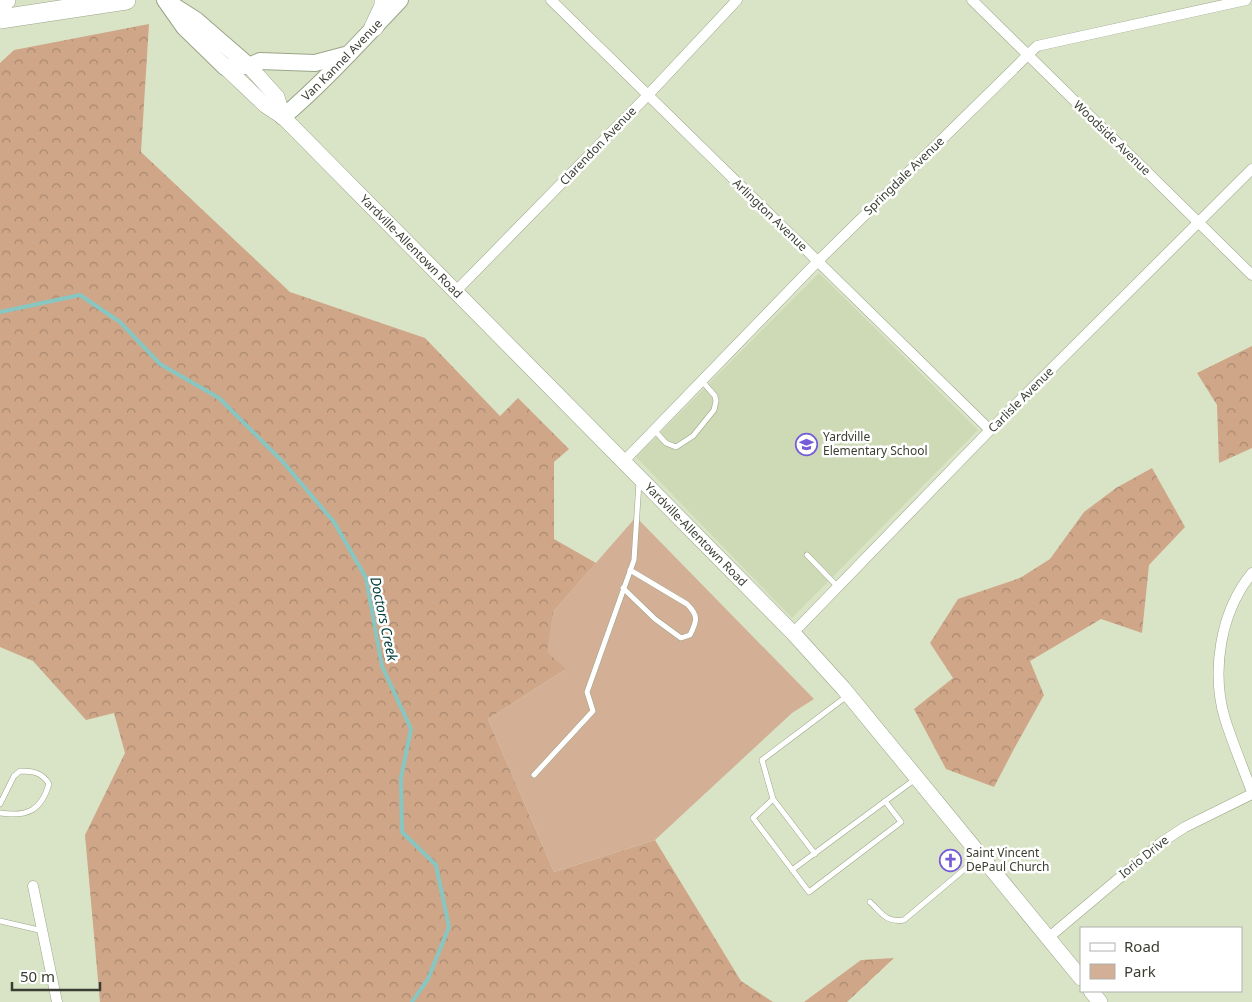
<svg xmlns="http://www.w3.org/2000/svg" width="1252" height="1002" font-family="'Noto Sans',sans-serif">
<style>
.built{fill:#cddab5}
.forest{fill:url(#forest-crowns)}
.green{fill:#d3af96}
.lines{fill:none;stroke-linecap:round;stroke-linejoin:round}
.stream{stroke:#88c6c1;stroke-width:4}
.lane-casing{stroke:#9ba589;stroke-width:6}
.street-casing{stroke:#9ba589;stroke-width:11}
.secondary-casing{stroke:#9ba589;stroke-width:16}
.primary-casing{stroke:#9ba589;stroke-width:18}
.highway-casing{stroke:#9ba589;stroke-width:20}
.lane{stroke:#fff;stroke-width:5}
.street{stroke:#fff;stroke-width:10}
.secondary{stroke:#fff;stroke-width:15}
.primary{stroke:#fff;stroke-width:16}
.highway{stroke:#fff;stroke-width:19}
.labels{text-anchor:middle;stroke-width:5;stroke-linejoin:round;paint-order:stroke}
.street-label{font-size:12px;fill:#3a3e32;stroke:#fff}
.poi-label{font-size:12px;fill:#3a3e32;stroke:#fff;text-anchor:start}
.water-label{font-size:14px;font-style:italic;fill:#04403d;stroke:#fff}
</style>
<defs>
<pattern id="forest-crowns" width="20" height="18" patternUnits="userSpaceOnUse" patternTransform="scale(1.25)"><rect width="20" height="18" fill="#cfa688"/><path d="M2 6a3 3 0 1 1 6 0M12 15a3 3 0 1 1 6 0" fill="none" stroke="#a98970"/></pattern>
</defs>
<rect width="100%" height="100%" fill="#d9e4c6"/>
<path class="built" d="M819,273L978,430L792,618L636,457Z"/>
<path class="forest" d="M149,24L141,152L290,292L425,338L500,416L518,398L569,449L554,462V539L596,563L553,612L566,669L488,719L554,872L655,840L741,981L773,1002H100L85,835L125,753L114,713L86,720L33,661L0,647V63L14,50Z
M1252,346V448L1219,463L1217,405L1197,373Z
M1152,468L1185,527L1149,565L1142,633L1101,619L1030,661L1044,695L1015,747L994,787L946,769L914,709L953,678L930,643L958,599L1020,578L1050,559L1084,512L1116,488Z
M894,958L847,1002H804L861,960Z"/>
<path class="green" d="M636,517L814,699L792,713L655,840L554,872L488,719L566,669L547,652L553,612Z"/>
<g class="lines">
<path class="stream" d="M0,312L80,295L120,322L160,364L219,398L283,462L334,522L366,578L382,666L411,729L401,778L402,832L436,865L449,927L428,979L412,1002"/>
<defs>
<path id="lane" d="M654,430L666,443L676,447L693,436L714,410L716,401L715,396L702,381
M807,555L838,587
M623,588L655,619L681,638L690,635C697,621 699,616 687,604L630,570
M847,696L762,760L773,799L753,818L809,892L901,822L885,801
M534,775L593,711L587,692L634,560L639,482
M773,799L815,854
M0,804L14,776L20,771C32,771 42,772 49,784C41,811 27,817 0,813
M792,870L914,780
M870,902C882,913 886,923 904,920L979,857
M0,921L43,931"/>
<path id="street" d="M551,0L990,430
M972,0L1252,275
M456,291L648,95L737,0
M624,461L818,261L1037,46L1246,0
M1252,573C1220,612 1211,672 1225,719C1233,744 1243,768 1252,792
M793,633L990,430L1252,169
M33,886L57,1002
M1048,938L1162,842L1185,827L1252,794"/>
<g id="secondary">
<path d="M249,66L277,97L283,117"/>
<path id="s1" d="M225,67L265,105L283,117L793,633L843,688L1081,978"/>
<path d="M1091,991L1100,1002"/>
</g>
<g id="primary">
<path d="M165,0L184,27L225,67L249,66L260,61L315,63L349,54"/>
<path d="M174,6L196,20L249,66"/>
<path id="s2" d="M283,117C325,81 362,40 400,0"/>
</g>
<path id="highway" d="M0,1L6,0
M0,19L126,0
M374,27L384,6V0"/>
</defs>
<use href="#lane" class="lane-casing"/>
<use href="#street" class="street-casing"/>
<use href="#secondary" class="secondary-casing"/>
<use href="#primary" class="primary-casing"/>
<use href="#highway" class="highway-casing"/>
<use href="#lane" class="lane"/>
<use href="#street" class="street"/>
<use href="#secondary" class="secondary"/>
<use href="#primary" class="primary"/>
<use href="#highway" class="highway"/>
</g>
<defs>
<symbol id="school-ring" viewBox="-11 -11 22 22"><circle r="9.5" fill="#fff" stroke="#765dd7" stroke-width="1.5"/><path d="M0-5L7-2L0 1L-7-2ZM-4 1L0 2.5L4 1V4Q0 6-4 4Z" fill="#765dd7"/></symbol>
<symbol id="church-ring" viewBox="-11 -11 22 22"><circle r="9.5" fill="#fff" stroke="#765dd7" stroke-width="1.5"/><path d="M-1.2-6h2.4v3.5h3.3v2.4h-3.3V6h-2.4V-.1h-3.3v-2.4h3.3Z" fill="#765dd7"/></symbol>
</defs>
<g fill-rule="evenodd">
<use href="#school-ring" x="794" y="432" width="25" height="25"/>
<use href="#church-ring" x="938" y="848" width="25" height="25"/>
</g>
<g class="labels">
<g class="street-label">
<text dy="4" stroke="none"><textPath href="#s2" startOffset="82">Van Kannel Avenue</textPath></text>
<text transform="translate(1112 138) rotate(44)" y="4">Woodside Avenue</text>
<text transform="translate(598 146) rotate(-46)" y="4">Clarendon Avenue</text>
<text transform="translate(904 176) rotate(-44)" y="4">Springdale Avenue</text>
<text transform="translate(770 215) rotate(44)" y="4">Arlington Avenue</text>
<text dy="4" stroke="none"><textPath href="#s1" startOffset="259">Yardville-Allentown Road</textPath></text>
<text transform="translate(1021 400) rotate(-45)" y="4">Carlisle Avenue</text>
<text dy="4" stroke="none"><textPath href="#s1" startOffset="664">Yardville-Allentown Road</textPath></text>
<text transform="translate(1144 857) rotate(-39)" y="4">Iorio Drive</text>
</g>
<g class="poi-label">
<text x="823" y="441">Yardville<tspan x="823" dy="14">Elementary School</tspan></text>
<text x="966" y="857">Saint Vincent<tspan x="966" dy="14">DePaul Church</tspan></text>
</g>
<g class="water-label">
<text transform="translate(384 619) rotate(78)" y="5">Doctors Creek</text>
</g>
</g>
<rect x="1080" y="927" width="162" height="65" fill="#ffffff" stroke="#b0b2ad"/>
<rect x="1090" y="943" width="25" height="8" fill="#ffffff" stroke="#b0b2ad"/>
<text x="1124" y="952" font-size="15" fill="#3a3e32">Road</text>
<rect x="1090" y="964" width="25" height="15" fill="#d3af96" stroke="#b0b2ad"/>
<text x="1124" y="977" font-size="15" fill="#3a3e32">Park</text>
<path d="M12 982v8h88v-8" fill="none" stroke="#3a3e32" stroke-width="2.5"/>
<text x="20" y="982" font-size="15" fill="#3a3e32" stroke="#ffffff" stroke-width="4" paint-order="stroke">50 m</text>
</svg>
